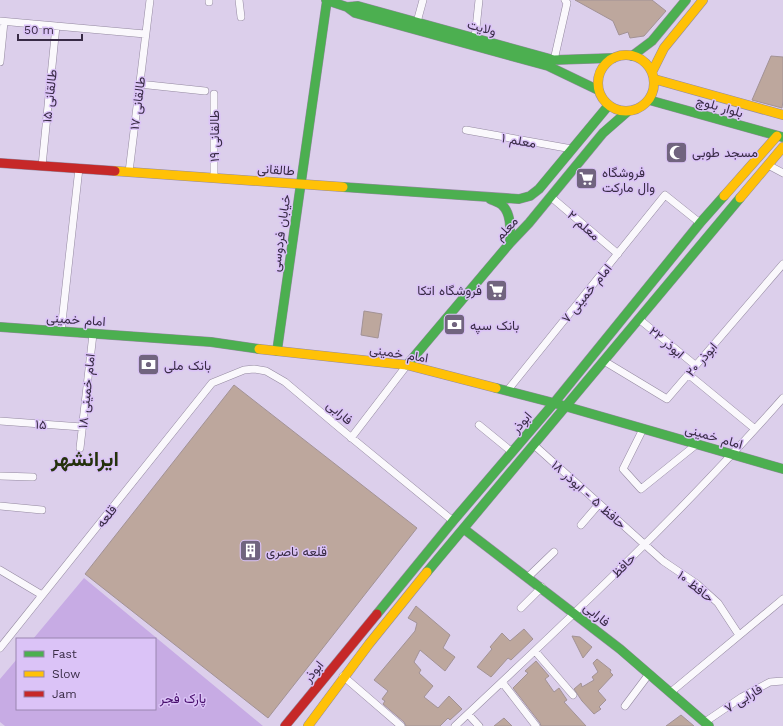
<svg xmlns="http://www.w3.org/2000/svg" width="783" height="726" font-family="'Work Sans',Vazirmatn,sans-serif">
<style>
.green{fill:#c7abe4}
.building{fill:#bda79d;stroke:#a29295}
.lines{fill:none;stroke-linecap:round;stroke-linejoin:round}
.street-casing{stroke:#9489a0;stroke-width:8}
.fast-casing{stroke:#9489a0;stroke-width:10}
.slow-casing{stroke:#9489a0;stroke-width:10}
.jam-casing{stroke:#9489a0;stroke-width:10}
.street{stroke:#faf8fc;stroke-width:7}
.fast{stroke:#4caf50;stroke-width:9}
.slow{stroke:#ffc107;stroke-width:9}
.jam{stroke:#c62828;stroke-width:9}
.labels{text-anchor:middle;stroke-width:3;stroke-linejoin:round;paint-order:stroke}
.street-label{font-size:13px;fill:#382b45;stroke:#dbc3f7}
.poi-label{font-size:13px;fill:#382b45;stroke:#dbc3f7;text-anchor:start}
.park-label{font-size:13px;fill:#450b6a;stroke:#dbc3f7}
.town-label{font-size:21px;font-weight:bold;fill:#24310c;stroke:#dbc3f7}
</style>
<rect width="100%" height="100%" fill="#dccfeb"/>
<path class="green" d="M84,578L263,726H5L0,722V679L17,659V709H155V639H33Z"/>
<path class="building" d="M575,0H652L666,11L644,36L630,38L628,32L619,35L613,21Z
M771,56L783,57V101L782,108L752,100Z
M364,311L382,314L378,338L361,335Z
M234,385L417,528L268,718L85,574Z
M416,606L450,635L443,648L455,657L445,671L420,650L414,662L421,670L419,673L433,686L424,697L438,708L449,696L462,709L450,720L448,718L440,726H406L404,722L383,704L385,701L382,699L388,691L374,680L415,631L417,623L408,618Z
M524,629L533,639L511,660L508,658L491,677L477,667L492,649L490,647L502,633L510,641Z
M572,636L580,637L592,647L583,658Z
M597,659L611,670L610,672L613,675L598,691L606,700L599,707L601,709L594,714L582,701L574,689L581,683L582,687L594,680L592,677L598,672L593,663Z
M536,661L549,676L545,679L554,692L559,688L567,700L564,702L586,726H541L540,723L513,688L528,673L525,671Z
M681,715L694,726H666Z
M504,718L512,726H494Z"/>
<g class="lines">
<defs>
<path id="street" d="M209,0V2
M239,0L241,17
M0,21L145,34
M417,22L423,0
M475,38L479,0
M554,60L567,3L565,0
M0,62L4,22
M139,84L205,91
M466,130L572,149
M768,165L783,173
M42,166L56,26
M129,172L150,0
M214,178V94
M551,197L618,254
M639,319L695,365
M61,331L79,168
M604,361L667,399L783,264
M688,374L755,429
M507,391L665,195L700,223
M0,421L82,427
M479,425L512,452
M643,429L623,469L641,489L697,444
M351,438L407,365
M534,445L663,561L697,584L718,603L739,635
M80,448L93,334
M0,476L33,477
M0,506L42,510
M581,525L599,504
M0,570L42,595
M528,577L554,552
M521,608L542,587
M0,648L212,383L244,370L254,369L266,371L285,382L342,430L453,521
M535,651L573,695
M343,676L401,726
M502,682L536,726
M671,692L783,599
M625,706L649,674
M468,714L479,726
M705,722L742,697L770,682L783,681
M455,726C568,620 681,514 783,398"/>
<path id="fast" d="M326,0L347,7L355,13L548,66L598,90
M347,7L358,6L554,60L613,58
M632,56L652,41L686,0
M649,100L782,137
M343,187L519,199L530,196L539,189L608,106
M490,199C494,201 499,202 502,205C512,214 510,231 510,243
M0,327L211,342L259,349
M277,351L327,0
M407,365L510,243L529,223L603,133L627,112
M496,388L554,403L783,469
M464,529L620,649L709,726
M427,572L740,198
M377,614L453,521L554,403L700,223L724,196"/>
<path id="slow" d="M598 83a28 28 0 1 1 56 0a28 28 0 1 1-56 0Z
M652,72L664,48L703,0
M654,79L783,115
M115,171L343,187
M724,196L777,136
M740,198L783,147
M259,349L407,365L496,388
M308,726L369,644L427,572"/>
<path id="jam" d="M0,163L115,171
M285,726L377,614"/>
</defs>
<use href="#street" class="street-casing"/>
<use href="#fast" class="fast-casing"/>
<use href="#slow" class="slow-casing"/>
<use href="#jam" class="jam-casing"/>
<use href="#street" class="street"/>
<use href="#fast" class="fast"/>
<use href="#slow" class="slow"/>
<use href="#jam" class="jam"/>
</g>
<defs>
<symbol id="mosque-square" viewBox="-11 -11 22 22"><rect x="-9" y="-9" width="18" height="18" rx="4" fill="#71647f" stroke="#dbc3f7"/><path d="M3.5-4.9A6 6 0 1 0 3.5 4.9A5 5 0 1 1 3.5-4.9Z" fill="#fff"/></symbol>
<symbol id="supermarket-square" viewBox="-11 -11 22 22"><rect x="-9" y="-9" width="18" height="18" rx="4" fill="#71647f" stroke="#dbc3f7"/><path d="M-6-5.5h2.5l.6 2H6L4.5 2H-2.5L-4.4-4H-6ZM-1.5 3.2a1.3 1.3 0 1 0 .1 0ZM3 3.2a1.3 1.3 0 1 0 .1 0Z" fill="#fff"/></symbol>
<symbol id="bank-square" viewBox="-11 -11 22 22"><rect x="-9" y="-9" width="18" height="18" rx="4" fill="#71647f" stroke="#dbc3f7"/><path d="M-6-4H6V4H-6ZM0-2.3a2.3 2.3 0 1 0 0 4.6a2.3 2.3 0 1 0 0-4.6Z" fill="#fff"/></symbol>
<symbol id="building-square" viewBox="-11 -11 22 22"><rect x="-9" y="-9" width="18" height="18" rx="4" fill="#71647f" stroke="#dbc3f7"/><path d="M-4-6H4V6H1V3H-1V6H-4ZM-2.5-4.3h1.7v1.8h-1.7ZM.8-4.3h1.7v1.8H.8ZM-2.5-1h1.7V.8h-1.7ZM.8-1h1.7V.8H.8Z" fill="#fff"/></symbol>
</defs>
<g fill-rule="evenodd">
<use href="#mosque-square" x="664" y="140" width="25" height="25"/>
<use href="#supermarket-square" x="574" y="166" width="25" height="25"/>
<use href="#supermarket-square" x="484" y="278" width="25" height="25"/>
<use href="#bank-square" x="442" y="312" width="25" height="25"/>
<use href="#bank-square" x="136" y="352" width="25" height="25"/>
<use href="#building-square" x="238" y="538" width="25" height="25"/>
</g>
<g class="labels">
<g class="street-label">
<text transform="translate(482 27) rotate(15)" y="5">ولایت</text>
<text transform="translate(49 96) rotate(-84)" y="5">طالقانی ۱۵</text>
<text transform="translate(137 103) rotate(-83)" y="5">طالقانی ۱۷</text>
<text transform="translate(720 106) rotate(16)" y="5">بلوار بلوچ</text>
<text transform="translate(214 136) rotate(-90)" y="5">طالقانی ۱۹</text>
<text transform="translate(519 140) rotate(10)" y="5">معلم ۱</text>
<text transform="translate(276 169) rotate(4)" y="5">طالقانی</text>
<text transform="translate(584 225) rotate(41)" y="5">معلم ۲</text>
<text transform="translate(506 228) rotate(-47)" y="5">معلم</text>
<text transform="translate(280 233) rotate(-82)" y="5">خیابان فردوسی</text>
<text transform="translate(586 293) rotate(-51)" y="5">امام خمینی ۷</text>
<text transform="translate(76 319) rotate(4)" y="5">امام خمینی</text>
<text transform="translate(667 342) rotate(40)" y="5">ابوذر ۲۲</text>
<text transform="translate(399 353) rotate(9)" y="5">امام خمینی</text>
<text transform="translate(701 359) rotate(-49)" y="5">ابوذر ۲۰</text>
<text transform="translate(86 391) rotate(-84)" y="5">امام خمینی ۱۸</text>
<text transform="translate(340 412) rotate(40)" y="5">فارابی</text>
<text transform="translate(521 422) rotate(-49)" y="5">ابوذر</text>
<text transform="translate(41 424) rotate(4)" y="5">۱۵</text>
<text transform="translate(714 436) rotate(16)" y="5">امام خمینی</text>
<text transform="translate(589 494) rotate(42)" y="5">حافظ ۵ - ابوذر ۱۸</text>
<text transform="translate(106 516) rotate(-51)" y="5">قلعه</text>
<text transform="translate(623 565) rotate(-45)" y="5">حافظ</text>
<text transform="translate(696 586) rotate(38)" y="5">حافظ ۱۰</text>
<text transform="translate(597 614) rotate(39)" y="5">فارابی</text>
<text transform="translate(313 671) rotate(-51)" y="5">ابوذر</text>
<text transform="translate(743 698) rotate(-32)" y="5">فارابی ۷</text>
</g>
<g class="poi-label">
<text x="692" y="157">مسجد طوبی</text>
<text x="602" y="177">فروشگاه<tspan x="602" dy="15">وال مارکت</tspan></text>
<text x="482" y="295" text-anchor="end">فروشگاه اتکا</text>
<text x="470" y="330">بانک سپه</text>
<text x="164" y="370">بانک ملی</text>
<text x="266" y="556">قلعه ناصری</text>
</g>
<g class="park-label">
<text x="183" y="703">پارک فجر</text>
</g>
<g class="town-label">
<text x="85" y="466">ایرانشهر</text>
</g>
</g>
<rect x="16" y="638" width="140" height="72" fill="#dbc3f7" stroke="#9a86b0"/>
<rect x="24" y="651" width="20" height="6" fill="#4caf50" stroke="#9a86b0"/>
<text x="52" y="658" font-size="12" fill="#382b45">Fast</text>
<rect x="24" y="671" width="20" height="6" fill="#ffc107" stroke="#9a86b0"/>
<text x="52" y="678" font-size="12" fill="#382b45">Slow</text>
<rect x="24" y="691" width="20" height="6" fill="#c62828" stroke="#9a86b0"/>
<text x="52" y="698" font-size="12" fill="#382b45">Jam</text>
<path d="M18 34v6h64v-6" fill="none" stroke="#382b45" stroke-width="2"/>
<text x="24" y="34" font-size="12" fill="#382b45" stroke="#dbc3f7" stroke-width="3" paint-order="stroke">50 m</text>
</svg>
